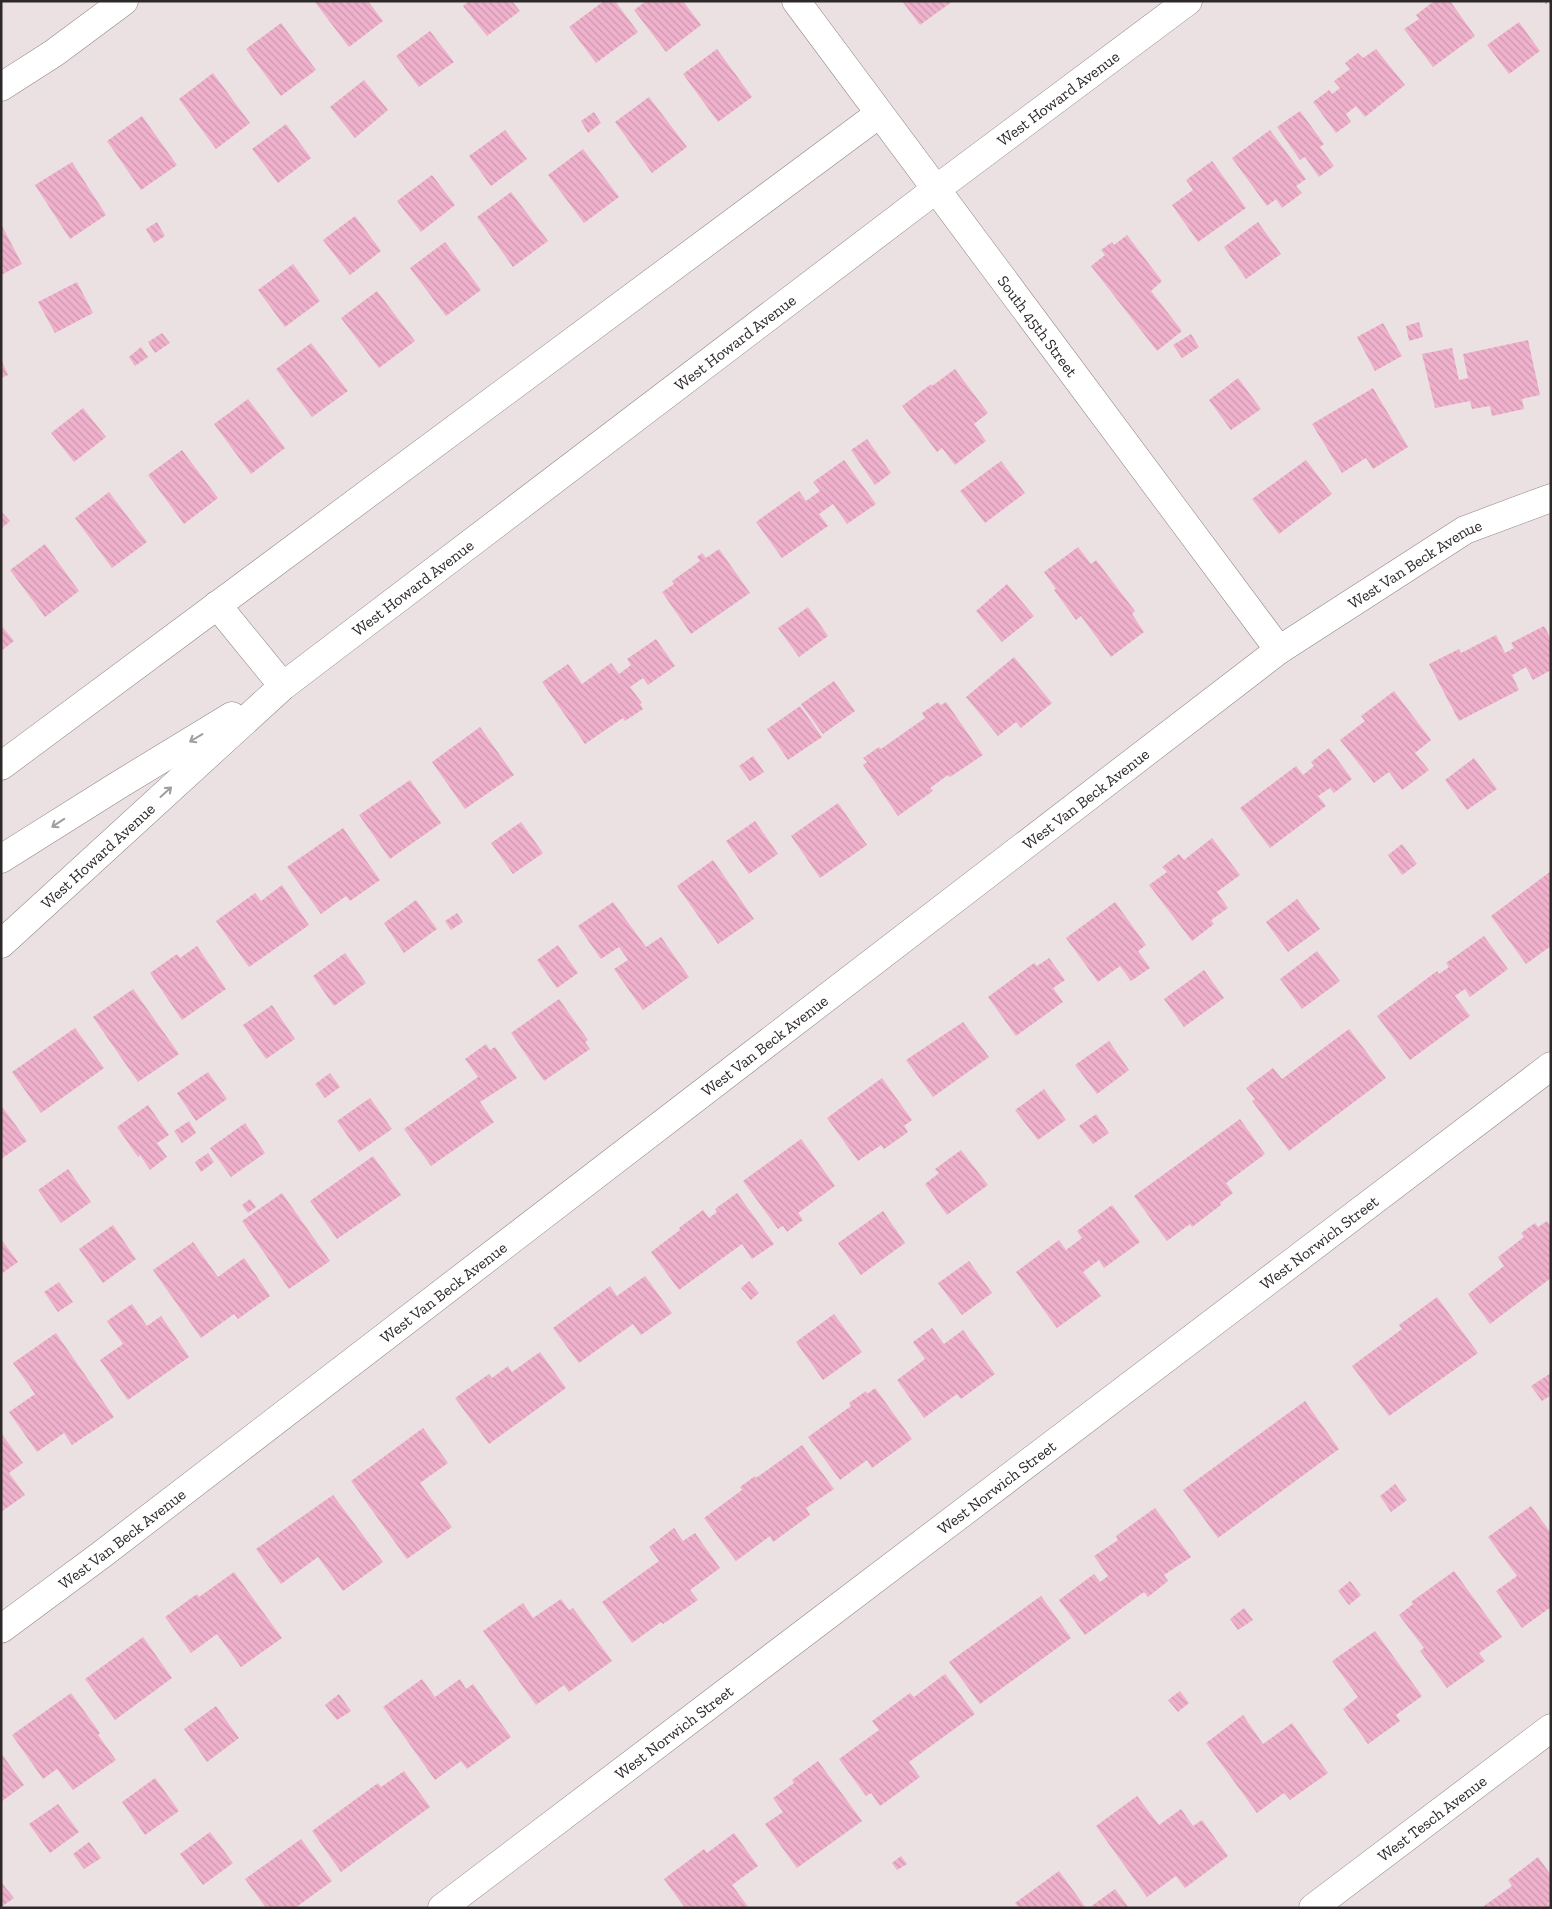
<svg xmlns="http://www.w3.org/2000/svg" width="1552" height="1909" font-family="'Zilla Slab',serif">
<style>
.building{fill:url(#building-back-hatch)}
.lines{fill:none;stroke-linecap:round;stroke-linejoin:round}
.street-casing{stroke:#8f8586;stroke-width:29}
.secondary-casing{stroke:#8f8586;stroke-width:29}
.path{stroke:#958e8e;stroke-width:3;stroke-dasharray:1 4;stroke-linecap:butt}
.street{stroke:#fff;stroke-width:28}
.secondary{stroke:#fff;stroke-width:28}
.oneway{stroke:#a09f9f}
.labels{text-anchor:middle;stroke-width:4;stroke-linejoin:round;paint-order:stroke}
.street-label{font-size:16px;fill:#2d2929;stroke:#ece1e2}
</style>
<defs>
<pattern id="building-back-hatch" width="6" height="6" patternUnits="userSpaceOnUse" patternTransform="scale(1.25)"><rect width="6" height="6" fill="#efb1cc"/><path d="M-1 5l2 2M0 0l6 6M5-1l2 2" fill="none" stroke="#cd98af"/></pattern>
</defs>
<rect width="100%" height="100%" fill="#ece1e2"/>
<path class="building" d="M314,1H368L383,21L349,47Z
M469,1H512L520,11L487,36L463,6Z
M604,1H615L638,32L596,63L569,27Z
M646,1H683L701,25L666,52L634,10Z
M902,1H953L920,25Z
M1434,1H1450L1475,36L1433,67L1404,29L1419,19L1416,15Z
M1519,22L1540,51L1509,74L1487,45Z
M281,23L316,70L281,96L246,49Z
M430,31L454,62L419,87L396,56Z
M717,49L752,97L718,122L683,74Z
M1376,49L1405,85L1365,117L1356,106L1346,114L1351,122L1336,133L1313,102L1329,90L1332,94L1340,88L1334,81L1350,69L1345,63L1358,53L1363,58Z
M213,73L250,123L216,149L179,99Z
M364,80L388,110L355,138L330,107Z
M649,97L687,147L652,173L615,122Z
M1300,111L1324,144L1320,147L1334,166L1319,177L1305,157L1300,160L1277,127Z
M594,112L601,123L588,133L581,121Z
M142,116L177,165L141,190L107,141Z
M286,124L311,158L278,183L252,149Z
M505,130L527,159L491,186L469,156Z
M1270,130L1306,179L1296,186L1302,193L1282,208L1276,199L1267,206L1232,158Z
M583,149L619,197L584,223L548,175Z
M1212,161L1246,208L1198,242L1172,205L1193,190L1186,180Z
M72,162L106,215L70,239L35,185Z
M432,175L455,205L421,232L397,201Z
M511,192L548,241L513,267L477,217Z
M355,216L381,251L350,275L323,240Z
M157,222L165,236L154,243L146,229Z
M1258,222L1281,254L1246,279L1224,247Z
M1,224L22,264L1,275Z
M1127,235L1162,281L1151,291L1182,331L1157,351L1091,266L1105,255L1101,250L1112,242L1114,245Z
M445,242L481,290L446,316L410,268Z
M293,264L320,301L285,327L258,290Z
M77,282L93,313L55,333L38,302Z
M377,291L415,341L379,368L341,318Z
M1419,322L1423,337L1409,341L1406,326Z
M1383,323L1402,356L1375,371L1357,337Z
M162,333L170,343L155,353L148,342Z
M1191,334L1199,347L1182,358L1173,345Z
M1528,340L1540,395L1522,399L1524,409L1492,416L1490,406L1472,409L1470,401L1435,408L1422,354L1452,348L1459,380L1468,378L1463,354Z
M311,343L348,391L312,417L276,369Z
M141,347L148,357L135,366L129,357Z
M1,359L8,375L1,378Z
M955,369L988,413L974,424L986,441L955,465L942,448L937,452L902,406L931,384L932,386Z
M1238,378L1261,409L1231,430L1209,400Z
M1373,388L1408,447L1373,469L1366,458L1342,473L1312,424Z
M248,399L285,448L251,474L214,424Z
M83,408L106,437L74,462L51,433Z
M867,439L891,473L875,485L851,450Z
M182,450L218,498L184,524L148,475Z
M844,460L876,504L847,524L833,504L819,514L828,526L782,558L756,522L799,491L806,501L820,491L813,482Z
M1306,460L1332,494L1279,534L1252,499Z
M1001,461L1025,493L985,523L960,491Z
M109,492L147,542L112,568L75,518Z
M1,511L10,521L1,529Z
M45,544L79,591L45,617L10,570Z
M1078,547L1091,564L1096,560L1135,611L1132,614L1144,632L1111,657L1081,616L1076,620L1054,590L1056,589L1044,572Z
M719,549L750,593L691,634L662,592L674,584L672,581L700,561L697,557L702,553L706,558Z
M1007,584L1034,616L1002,642L976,611Z
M808,607L828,636L799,657L778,628Z
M1,625L14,641L1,651Z
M1544,626L1551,639V670L1533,680L1526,667L1512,675L1519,690L1459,721L1429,664L1459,649L1461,653L1496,635L1505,653L1514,648L1511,643Z
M656,639L675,666L648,685L643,678L630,687L642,703L640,704L643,709L625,721L623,718L585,744L542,682L568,664L582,684L611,663L619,674L631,665L627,659Z
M1014,657L1052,703L1021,728L1016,722L998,736L966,697Z
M834,681L855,711L823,734L801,704Z
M1394,691L1431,740L1415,753L1429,770L1402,790L1389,772L1374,783L1340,740L1365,721L1361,716Z
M938,702L941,705L946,702L983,755L950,777L948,775L930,788L933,791L898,816L863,765L867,762L863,758L879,747L881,749L925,718L922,713Z
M800,706L822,737L788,760L767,729Z
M480,727L514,775L465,809L432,762Z
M1329,748L1352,779L1334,793L1330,788L1318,796L1326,806L1270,848L1240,808L1296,766L1303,775L1314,766L1311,762Z
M753,756L764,772L750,781L739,766Z
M1474,758L1497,789L1467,810L1445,780Z
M410,780L441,823L390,859L359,815Z
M838,803L867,845L820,878L791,836Z
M755,821L778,854L749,874L726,841Z
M521,822L543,853L513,874L491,843Z
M343,828L380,880L350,901L346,896L321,914L287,867Z
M1212,838L1240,875L1217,892L1228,908L1211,920L1214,924L1192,941L1149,885L1167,872L1162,867L1179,854L1184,860Z
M1402,844L1417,864L1402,875L1388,855Z
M713,860L754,919L718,944L677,886Z
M1551,871V946L1526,964L1491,916Z
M282,885L309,925L249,967L216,921L255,893L261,901Z
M1297,899L1320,929L1288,952L1266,922Z
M416,900L437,929L404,953L384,923Z
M613,902L646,947L661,937L689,977L643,1010L614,969L628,960L619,947L601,959L578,926Z
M1115,902L1146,945L1138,951L1150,968L1131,981L1120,966L1098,982L1066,938Z
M457,913L463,922L451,930L445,921Z
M1484,936L1508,969L1470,997L1465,989L1455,996L1470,1016L1410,1060L1377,1016L1437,971L1439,974L1449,967L1446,963Z
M558,945L578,973L557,988L537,960Z
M197,946L226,989L182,1020L150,973L177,954L180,958Z
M1317,951L1340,981L1302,1009L1280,979Z
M345,953L366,983L334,1006L313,976Z
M1049,958L1065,980L1053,988L1063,1002L1016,1036L988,997L1034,963L1037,966Z
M1204,970L1224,998L1184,1027L1164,999Z
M133,989L179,1054L138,1082L93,1017Z
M559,999L588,1040L585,1042L590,1049L544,1081L511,1033Z
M272,1005L295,1039L266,1059L243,1025Z
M963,1022L989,1057L933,1097L906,1060Z
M75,1028L104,1068L41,1113L12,1072Z
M1349,1029L1386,1078L1289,1151L1252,1101L1255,1099L1246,1088L1273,1068L1282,1079Z
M1109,1041L1129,1070L1097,1094L1075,1065Z
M486,1044L490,1050L495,1047L517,1078L480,1102L494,1122L431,1166L404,1129L478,1077L465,1059Z
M208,1072L227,1099L196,1121L177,1093Z
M330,1073L340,1087L325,1098L315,1084Z
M882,1078L912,1120L904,1126L908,1132L884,1149L881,1145L858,1161L827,1118Z
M1044,1089L1066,1120L1038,1140L1015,1110Z
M370,1098L392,1129L359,1152L337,1121Z
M1,1105L27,1141L1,1159Z
M148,1105L169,1135L157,1143L167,1157L150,1170L140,1155L138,1157L117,1127Z
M1096,1114L1109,1133L1093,1144L1079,1126Z
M1240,1119L1265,1154L1226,1183L1233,1193L1220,1203L1221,1205L1192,1227L1190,1224L1167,1241L1134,1196Z
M189,1121L196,1133L182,1143L174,1131Z
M245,1123L265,1153L231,1177L210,1148Z
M801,1139L835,1186L798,1213L803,1220L787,1232L783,1226L778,1229L743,1181Z
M961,1150L988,1185L947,1215L925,1184L939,1173L935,1169Z
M208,1153L214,1162L201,1172L195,1162Z
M373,1156L401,1195L337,1239L310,1201Z
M68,1169L91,1202L61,1223L38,1190Z
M282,1193L330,1261L289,1289L242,1221Z
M737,1193L774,1244L752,1259L742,1244L679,1290L651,1252L680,1230L679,1228L703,1210L709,1218L717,1212L715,1209Z
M250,1199L256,1207L248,1213L242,1205Z
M1112,1205L1140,1242L1104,1268L1099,1260L1083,1272L1101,1296L1057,1328L1016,1272L1059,1240L1066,1250L1082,1238L1077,1231Z
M883,1211L905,1243L861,1275L838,1243Z
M1547,1221L1551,1226V1278L1490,1324L1468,1294L1504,1266L1498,1257L1524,1237L1521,1233L1535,1223L1538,1227Z
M113,1225L136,1259L103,1283L79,1249Z
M1,1239L18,1262L1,1274Z
M193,1242L218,1277L244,1258L270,1296L238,1319L234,1314L201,1338L153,1270Z
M969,1261L992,1293L962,1315L938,1283Z
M645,1276L672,1313L641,1335L633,1324L579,1363L553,1328L610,1286L617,1296Z
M749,1281L759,1293L751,1300L741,1288Z
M59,1282L73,1302L58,1312L44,1292Z
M1437,1297L1478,1353L1389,1416L1352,1366L1402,1329L1399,1325Z
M132,1304L147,1326L161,1316L189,1357L128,1400L100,1360L123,1344L107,1321Z
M834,1314L862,1352L823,1380L796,1342Z
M932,1328L944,1344L963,1330L995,1374L961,1399L957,1394L924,1418L897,1380L925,1359L913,1342Z
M56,1333L114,1417L72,1445L64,1433L37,1452L9,1412L35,1394L13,1363Z
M540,1352L566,1388L489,1444L455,1398L489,1374L492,1378L508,1366L512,1372Z
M1551,1373V1395L1542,1401L1531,1386Z
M875,1388L912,1439L872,1468L867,1460L840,1480L808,1437L851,1406L849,1403L866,1391L867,1394Z
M1305,1401L1339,1449L1218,1538L1183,1490Z
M423,1428L448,1463L420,1483L452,1527L407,1559L351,1481Z
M1,1433L23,1463L9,1473L25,1495L1,1512Z
M802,1445L834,1489L806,1508L810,1515L773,1542L770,1536L736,1561L704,1518L742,1490L740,1487L755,1476L756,1478Z
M1395,1484L1407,1500L1391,1512L1380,1496Z
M333,1495L383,1562L343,1591L318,1557L281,1584L256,1549Z
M1531,1506L1551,1533V1607L1522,1628L1496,1591L1517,1576L1488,1537Z
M1155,1508L1191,1557L1164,1575L1168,1581L1148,1597L1144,1592L1085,1635L1059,1600L1094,1574L1100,1582L1108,1576L1094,1556L1118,1540L1116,1536Z
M674,1528L683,1541L695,1533L720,1568L690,1590L698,1600L663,1624L661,1622L632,1643L602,1602L659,1561L649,1547Z
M1454,1571L1502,1637L1479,1653L1485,1661L1447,1688L1420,1651L1424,1648L1399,1615L1413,1604L1411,1602Z
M234,1572L282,1638L241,1667L217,1634L191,1653L165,1617L197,1594L199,1597Z
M1350,1581L1361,1595L1349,1605L1338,1591Z
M1041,1596L1071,1638L980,1704L949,1662Z
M561,1599L569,1610L573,1608L612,1661L569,1692L564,1685L536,1705L483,1631L523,1603L533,1618Z
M1244,1608L1253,1620L1238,1630L1230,1619Z
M1375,1631L1422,1696L1396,1715L1400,1721L1368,1744L1343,1709L1358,1697L1332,1661Z
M143,1637L172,1678L115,1720L85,1679Z
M945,1674L975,1714L909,1762L920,1777L880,1806L871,1793L866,1796L839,1759L879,1730L872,1721L910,1693L914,1697Z
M422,1679L435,1697L460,1679L466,1689L473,1684L511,1737L467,1769L461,1761L435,1780L383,1707Z
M1180,1691L1189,1703L1178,1712L1168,1700Z
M71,1693L100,1733L98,1735L116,1760L73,1790L57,1769L43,1779L12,1735Z
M339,1694L351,1711L337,1720L325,1705Z
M216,1706L239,1738L207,1762L184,1729Z
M1243,1715L1263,1744L1292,1723L1328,1773L1290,1800L1284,1793L1257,1813L1206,1743Z
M1,1753L24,1785L1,1802Z
M818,1761L862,1821L797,1868L765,1824L783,1812L773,1798L794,1783L792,1780Z
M404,1771L430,1807L341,1872L312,1831L378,1783L381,1787Z
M155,1778L179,1811L145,1835L122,1802Z
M1137,1796L1159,1825L1181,1809L1193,1826L1202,1820L1228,1856L1185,1888L1176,1876L1147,1897L1096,1826Z
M58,1804L79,1832L50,1853L29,1824Z
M210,1832L233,1863L203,1885L180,1854Z
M734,1833L758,1866L732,1885L749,1908H685L664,1879L704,1849L707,1853Z
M301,1839L332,1881L295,1908H266L245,1879Z
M89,1842L101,1858L84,1869L73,1854Z
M901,1856L907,1864L897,1870L892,1863Z
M1538,1857L1551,1875V1901L1548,1903L1551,1908H1481L1512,1886L1508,1880Z
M1059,1871L1086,1908H1019L1015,1903Z
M1,1882L14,1898L1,1907Z
M1115,1889L1129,1908H1089Z"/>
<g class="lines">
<defs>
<g id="street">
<path id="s1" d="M796,1L1279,650"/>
<path d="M1,87L54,53L124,1"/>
<path d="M217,605L283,686"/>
<path d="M1,766L879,114"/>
<path id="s2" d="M1,1629L101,1555L1279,650L1465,530L1551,498"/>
<path id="s3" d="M442,1908L1551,1066"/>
<path id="s4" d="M1313,1908L1551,1728"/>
</g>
<g id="secondary">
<path d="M1,859L117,786L232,716"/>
<path id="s5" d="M1,944L283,686L935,190L1188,1"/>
</g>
</defs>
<use href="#street" class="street-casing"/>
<use href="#secondary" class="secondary-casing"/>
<path class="path" d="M1541,1L1551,4"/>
<use href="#street" class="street"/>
<use href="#secondary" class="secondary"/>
</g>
<defs><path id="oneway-shaft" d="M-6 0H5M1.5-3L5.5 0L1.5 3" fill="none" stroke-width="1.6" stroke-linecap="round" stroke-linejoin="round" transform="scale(1.25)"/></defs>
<g class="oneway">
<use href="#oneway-shaft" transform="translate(196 738) rotate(149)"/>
<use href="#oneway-shaft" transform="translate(166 792) rotate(-42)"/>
<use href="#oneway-shaft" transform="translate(58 823) rotate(147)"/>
</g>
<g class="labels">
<g class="street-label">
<text dy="6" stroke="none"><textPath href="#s5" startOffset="1355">West Howard Avenue</textPath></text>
<text dy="6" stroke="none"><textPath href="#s1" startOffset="405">South 45th Street</textPath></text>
<text dy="6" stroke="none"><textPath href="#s5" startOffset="950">West Howard Avenue</textPath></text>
<text dy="6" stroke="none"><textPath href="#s2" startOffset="1771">West Van Beck Avenue</textPath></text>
<text dy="6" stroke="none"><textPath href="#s5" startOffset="545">West Howard Avenue</textPath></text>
<text dy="6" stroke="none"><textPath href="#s2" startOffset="1366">West Van Beck Avenue</textPath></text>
<text dy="6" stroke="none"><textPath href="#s5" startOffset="131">West Howard Avenue</textPath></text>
<text dy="6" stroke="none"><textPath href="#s2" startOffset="961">West Van Beck Avenue</textPath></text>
<text dy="6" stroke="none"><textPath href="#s3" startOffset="1101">West Norwich Street</textPath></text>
<text dy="6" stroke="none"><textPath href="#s2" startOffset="556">West Van Beck Avenue</textPath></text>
<text dy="6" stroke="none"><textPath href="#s3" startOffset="696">West Norwich Street</textPath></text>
<text dy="6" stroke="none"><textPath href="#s2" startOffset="151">West Van Beck Avenue</textPath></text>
<text dy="6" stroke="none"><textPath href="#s3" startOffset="291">West Norwich Street</textPath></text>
<text dy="6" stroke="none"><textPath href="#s4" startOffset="149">West Tesch Avenue</textPath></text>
</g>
</g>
<rect width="1552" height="1909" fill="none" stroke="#2d2929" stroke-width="5"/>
</svg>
